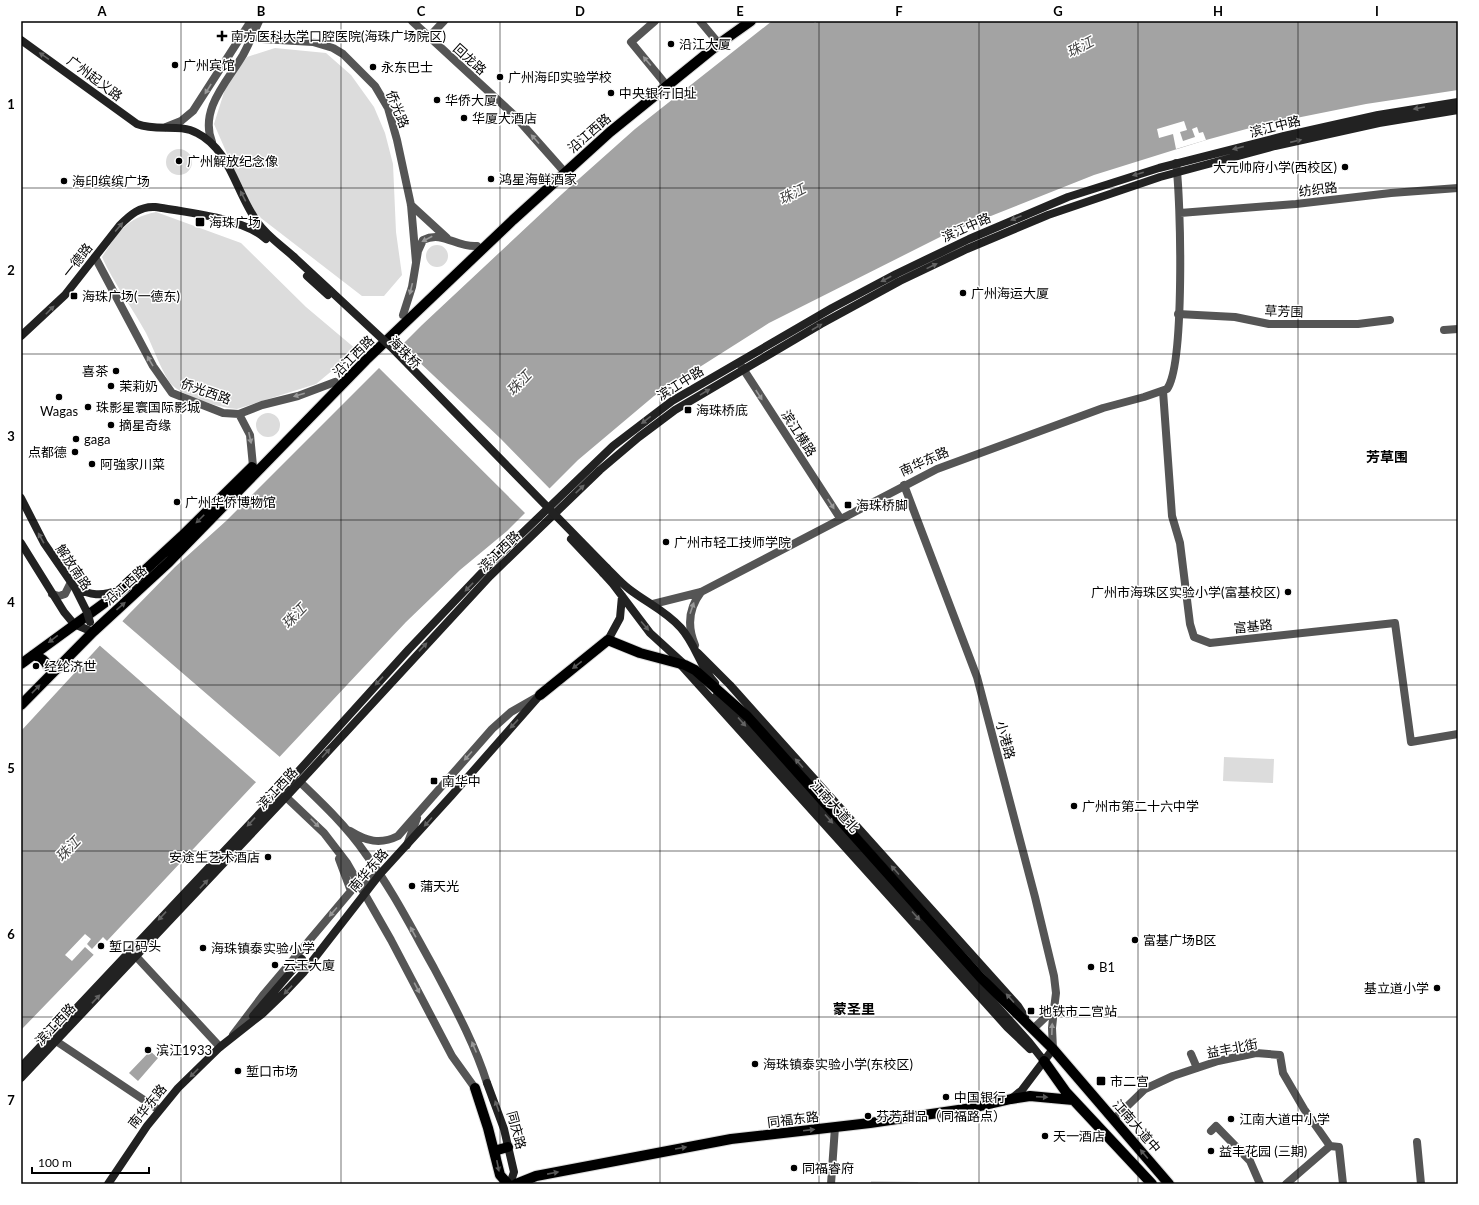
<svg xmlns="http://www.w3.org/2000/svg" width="1479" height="1205" font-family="Lato,'Noto Sans SC',sans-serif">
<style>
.green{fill:#dcdcdc}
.water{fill:#a3a3a3}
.pier{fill:#fff}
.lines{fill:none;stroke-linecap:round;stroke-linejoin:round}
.primary-casing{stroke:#dbdbdb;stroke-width:12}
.minor{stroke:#555;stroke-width:8}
.tertiary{stroke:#555;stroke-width:8}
.secondary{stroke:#222;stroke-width:8}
.primary{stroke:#000;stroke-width:10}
.secondary-bridge{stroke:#222;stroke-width:8}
.oneway{fill:#646464}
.oneway2{fill:#999}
.oneway3{fill:#595959}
.grid{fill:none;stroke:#000;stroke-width:1;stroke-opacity:0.55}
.poi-dot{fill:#000;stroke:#fff;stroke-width:1.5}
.labels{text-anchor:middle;stroke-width:3;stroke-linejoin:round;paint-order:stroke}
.poi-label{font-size:13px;fill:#000;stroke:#fff;text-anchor:start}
.street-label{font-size:13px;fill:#000;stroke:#fff}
.water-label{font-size:14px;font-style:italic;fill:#444;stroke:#fff}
.neighbourhood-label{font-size:14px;font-weight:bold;fill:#000;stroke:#fff}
.neatline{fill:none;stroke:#000;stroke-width:1.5}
.grid-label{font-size:13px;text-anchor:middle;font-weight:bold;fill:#000}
</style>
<rect width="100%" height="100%" fill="#fff"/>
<path class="green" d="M275,48L326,53L351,75L374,107L385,133L393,164L396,232L402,275L384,296H362L257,215L239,181L214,124L226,86L247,57Z
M166 162a13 13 0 1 1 26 0a13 13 0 1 1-26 0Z
M156,212L241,243L306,307L357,350L316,384L237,409C217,407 187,398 172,385C164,377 152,345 146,333C132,307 114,284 102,257C118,233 126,218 156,212Z
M426 256a11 11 0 1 1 22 0a11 11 0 1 1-22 0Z
M256 425a12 12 0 1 1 24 0a12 12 0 1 1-24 0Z
M1224,757L1274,759L1273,783L1223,781Z
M871,1181L918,1182V1184H871Z"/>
<path class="water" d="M772,21H813L815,23L818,21H1458V90L1366,104L1261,125L1206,140L1094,175L948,233L769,323L654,396L578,460L507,531L460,570L406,622L107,941L21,1030V731L129,614L175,567L226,521L422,325L562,194L635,129Z
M150,1051L158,1058L138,1081L129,1073Z"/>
<path class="pier" d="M1184,121L1187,130L1180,132L1183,141L1195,137L1192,129L1197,127L1199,133L1203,132L1206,140L1176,149L1173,134L1159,138L1157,129Z
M400,344L500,438L551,490L527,515L378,367Z
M121,620L281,758L257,783L98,644Z
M85,934L91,939L87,944L92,949L103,937L109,943L95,956L85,947L72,961L65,955Z"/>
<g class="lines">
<defs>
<path id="primary" d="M33,655C44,658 47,663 51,673
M21,664L129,585L182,536L252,467
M540,695L608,640L640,653L685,665L695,670L747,716L981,978L1053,1049L1169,1184
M21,705L93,632L169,562L366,360L513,220L610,132L720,43L751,21
M1044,1061L1066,1092L1152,1184
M475,1088L488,1128L500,1175L508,1184
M494,1151L508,1147
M516,1184L536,1176L731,1139L870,1123L972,1108L1011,1099L1030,1096L1073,1100"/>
</defs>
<use href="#primary" class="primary-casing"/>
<path class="minor" d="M412,21L514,115L561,168
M655,21L631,42L663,81
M700,21L715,39
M428,38L444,21
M1178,314L1235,317L1269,324H1358L1390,320
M1444,330L1458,329
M1163,391L1172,516L1180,543L1190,624L1194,637L1210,643L1395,623L1411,742L1458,734
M904,485L977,677L1035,897L1054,976L1056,993L1054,1009
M132,952L220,1047
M56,1041L159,1110
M1191,1054L1197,1068
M1114,1119L1145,1089L1173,1076L1218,1061L1256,1053L1280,1055L1283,1073L1304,1109L1330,1146L1339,1147L1343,1184
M1211,1131L1216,1126L1250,1161L1260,1184
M1417,1142L1421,1184
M831,1184L835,1127
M1286,1184L1330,1146"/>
<path class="tertiary" d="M245,33L262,39L313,42L333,48L343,54L375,86L388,108L397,140L411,205L416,262
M166,127L181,121L193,111L251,21
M212,142C199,109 228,81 243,55C249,44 254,32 259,21
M411,205L447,238
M1180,213L1296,204L1391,193L1458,188
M95,257L153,366L172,393L223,413L239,414L262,405L298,396L335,382
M403,315L412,287L418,251L423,240C443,230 456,248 477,246
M740,364L840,518
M239,414L250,435L253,466
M52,594L59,596L65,594L71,582
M653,604L701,592L937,469L1103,408L1144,397L1167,389C1185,365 1181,198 1176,163
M695,645C687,626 688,609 701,592
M350,831C366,841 380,845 398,836L492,729L511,712L539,696
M407,845L417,818
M357,888L379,874
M1033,1029L1054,1009
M233,1035L264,994L351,891L339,859
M1053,1049L1052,1028L1054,1009
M475,1088L452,1056L391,940L347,863L324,833L286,797L287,783L300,782C323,804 347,827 365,853C392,889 412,929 434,968C454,1006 474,1042 487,1083"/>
<path class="secondary" d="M21,40L137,124C157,132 179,123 197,133C231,150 236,194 258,223C267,236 282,246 294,257
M21,336L65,295L120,225C130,215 140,206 155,207C186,212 243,218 266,239
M21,498L44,543L75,588L87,612
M21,543L64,612L74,624L93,632
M607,568C614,575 621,583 629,589C647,603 666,611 681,628C696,645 700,667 715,683
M603,573L613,584L650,633L684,664
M75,588C90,595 102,597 118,590
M608,640L620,618L622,596
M698,653L730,685L1018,1006L1025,1017
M680,664L1007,1027L1030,1049
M717,695L1029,1042L1044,1061
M253,1016L302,959
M21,1067L276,796L409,649L491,563L613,446L672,401L832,308L896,274L969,239L1068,197L1159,168L1284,136L1378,115L1458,102
M21,1078L286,797L490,576L600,470L639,437L675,410L821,324L900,281L967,249L1048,215L1160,177L1275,146L1379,123L1458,110
M487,1083L504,1129L514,1172L510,1184
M1011,1099L1022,1090L1053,1049
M108,1184L147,1126L178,1088L220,1047L262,1014L286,991L303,973L380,874L452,795L540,695"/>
<use href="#primary" class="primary"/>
<path class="secondary-bridge" d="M294,257L391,347L607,568
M307,276L328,295
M571,539L603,573
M87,612L90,622"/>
</g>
<defs><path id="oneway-solid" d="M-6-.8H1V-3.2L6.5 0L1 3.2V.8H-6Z"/></defs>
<g class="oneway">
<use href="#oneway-solid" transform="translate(44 56) rotate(-145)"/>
<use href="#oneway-solid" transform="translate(1419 108) rotate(170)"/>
<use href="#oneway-solid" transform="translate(1296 141) rotate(-13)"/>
<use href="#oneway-solid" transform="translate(1238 148) rotate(166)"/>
<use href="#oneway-solid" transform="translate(1138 174) rotate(164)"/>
<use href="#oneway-solid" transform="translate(243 196) rotate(-117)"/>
<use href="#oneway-solid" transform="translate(1016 218) rotate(157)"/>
<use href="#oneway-solid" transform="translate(119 227) rotate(-50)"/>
<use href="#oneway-solid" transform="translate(932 266) rotate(-26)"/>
<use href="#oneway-solid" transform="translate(886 279) rotate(152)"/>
<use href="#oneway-solid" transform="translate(50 310) rotate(-45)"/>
<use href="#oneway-solid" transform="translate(817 327) rotate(-30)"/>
<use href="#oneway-solid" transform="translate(705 392) rotate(-31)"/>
<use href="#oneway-solid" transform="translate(646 420) rotate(142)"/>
<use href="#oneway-solid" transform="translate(580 489) rotate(-43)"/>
<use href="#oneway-solid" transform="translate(41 538) rotate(-119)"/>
<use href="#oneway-solid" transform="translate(469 587) rotate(134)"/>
<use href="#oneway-solid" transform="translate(645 626) rotate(49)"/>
<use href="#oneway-solid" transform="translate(423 647) rotate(-47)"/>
<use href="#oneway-solid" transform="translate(379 681) rotate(133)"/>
<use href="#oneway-solid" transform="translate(742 722) rotate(48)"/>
<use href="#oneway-solid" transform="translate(514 724) rotate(133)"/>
<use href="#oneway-solid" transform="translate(326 753) rotate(-48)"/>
<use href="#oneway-solid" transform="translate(799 763) rotate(-132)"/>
<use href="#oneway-solid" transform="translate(829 819) rotate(48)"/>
<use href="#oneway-solid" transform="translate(251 822) rotate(133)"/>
<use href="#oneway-solid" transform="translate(428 822) rotate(132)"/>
<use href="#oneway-solid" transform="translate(895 870) rotate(-132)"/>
<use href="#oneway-solid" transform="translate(204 884) rotate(-47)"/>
<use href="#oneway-solid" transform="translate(162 916) rotate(133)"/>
<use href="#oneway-solid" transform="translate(916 916) rotate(48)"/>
<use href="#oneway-solid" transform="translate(288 990) rotate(133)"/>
<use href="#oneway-solid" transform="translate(1010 998) rotate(-132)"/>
<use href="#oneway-solid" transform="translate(96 999) rotate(-47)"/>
<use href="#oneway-solid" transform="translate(194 1073) rotate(135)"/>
<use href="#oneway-solid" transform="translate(497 1106) rotate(-110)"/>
</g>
<g class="oneway2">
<use href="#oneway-solid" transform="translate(647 61) rotate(-130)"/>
<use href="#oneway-solid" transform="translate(208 89) rotate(122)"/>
<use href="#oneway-solid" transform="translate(535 139) rotate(-132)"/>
<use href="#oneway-solid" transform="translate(427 239) rotate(152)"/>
<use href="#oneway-solid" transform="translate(411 289) rotate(104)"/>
<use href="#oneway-solid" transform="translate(150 361) rotate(-120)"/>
<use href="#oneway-solid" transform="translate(299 395) rotate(164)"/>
<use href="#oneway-solid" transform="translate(759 395) rotate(57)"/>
<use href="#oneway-solid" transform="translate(250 438) rotate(78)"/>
<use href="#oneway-solid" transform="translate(831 504) rotate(57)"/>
<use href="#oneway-solid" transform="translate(692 608) rotate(-71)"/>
<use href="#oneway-solid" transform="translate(468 756) rotate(132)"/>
<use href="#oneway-solid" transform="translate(315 823) rotate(45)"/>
<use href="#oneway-solid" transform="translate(333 912) rotate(131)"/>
<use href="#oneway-solid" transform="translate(413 932) rotate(-119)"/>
<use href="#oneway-solid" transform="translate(417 988) rotate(62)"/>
<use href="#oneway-solid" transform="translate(1052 1029) rotate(-88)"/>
<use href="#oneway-solid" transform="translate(474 1047) rotate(-113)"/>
</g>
<g class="oneway3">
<use href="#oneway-solid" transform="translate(200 519) rotate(135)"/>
<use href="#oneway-solid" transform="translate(121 606) rotate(-41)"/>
<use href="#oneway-solid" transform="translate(53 639) rotate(143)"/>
<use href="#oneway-solid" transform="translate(577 665) rotate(142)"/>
<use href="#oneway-solid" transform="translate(36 689) rotate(-46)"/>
<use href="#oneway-solid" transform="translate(1042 1097) rotate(2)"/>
<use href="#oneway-solid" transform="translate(809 1130) rotate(-7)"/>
<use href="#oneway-solid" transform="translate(681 1148) rotate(-10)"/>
<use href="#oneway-solid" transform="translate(1144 1154) rotate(-130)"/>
<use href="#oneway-solid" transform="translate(498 1166) rotate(78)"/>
<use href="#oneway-solid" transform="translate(553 1173) rotate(-11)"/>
</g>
<path class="grid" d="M181,21V1184M341,21V1184M500,21V1184M660,21V1184M819,21V1184M979,21V1184M1138,21V1184M1298,21V1184M21,188H1458M21,354H1458M21,520H1458M21,685H1458M21,851H1458M21,1017H1458"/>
<g class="poi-dot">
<path d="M220 30h4v4h4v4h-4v4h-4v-4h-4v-4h4z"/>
<circle cx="671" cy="44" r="4"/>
<circle cx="175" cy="65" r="4"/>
<circle cx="373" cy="67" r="4"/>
<circle cx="500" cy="77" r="4"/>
<circle cx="611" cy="93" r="4"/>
<circle cx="437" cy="100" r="4"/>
<circle cx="464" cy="118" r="4"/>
<circle cx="179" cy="161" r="4"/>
<circle cx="1345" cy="167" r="4"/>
<circle cx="491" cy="179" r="4"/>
<circle cx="64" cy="181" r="4"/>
<rect x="195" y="217" width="10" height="10" rx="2"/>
<circle cx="963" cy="293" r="4"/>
<rect x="70" y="292" width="8" height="8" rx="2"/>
<circle cx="116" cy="371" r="4"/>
<circle cx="111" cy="386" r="4"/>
<circle cx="59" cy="397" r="4"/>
<circle cx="88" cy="407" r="4"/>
<rect x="684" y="406" width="8" height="8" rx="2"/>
<circle cx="111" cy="425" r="4"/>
<circle cx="76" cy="439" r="4"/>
<circle cx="75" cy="452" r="4"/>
<circle cx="92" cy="464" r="4"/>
<circle cx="177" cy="502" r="4"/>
<rect x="844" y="501" width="8" height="8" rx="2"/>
<circle cx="666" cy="542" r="4"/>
<circle cx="1288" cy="592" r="4"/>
<circle cx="36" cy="666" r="4"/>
<rect x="430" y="777" width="8" height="8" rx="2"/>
<circle cx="1074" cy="806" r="4"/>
<circle cx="268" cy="857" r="4"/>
<circle cx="412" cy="886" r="4"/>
<circle cx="1135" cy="940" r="4"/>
<circle cx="101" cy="946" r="4"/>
<circle cx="203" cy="948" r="4"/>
<circle cx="275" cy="965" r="4"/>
<circle cx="1091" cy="967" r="4"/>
<circle cx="1437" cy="988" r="4"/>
<rect x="1027" y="1007" width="8" height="8" rx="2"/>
<circle cx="148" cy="1050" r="4"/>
<circle cx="755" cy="1064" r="4"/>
<circle cx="238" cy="1071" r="4"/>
<rect x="1096" y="1076" width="10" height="10" rx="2"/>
<circle cx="946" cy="1097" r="4"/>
<circle cx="868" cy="1116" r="4"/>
<circle cx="1231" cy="1119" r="4"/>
<circle cx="1045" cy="1136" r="4"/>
<circle cx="1211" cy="1151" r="4"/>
<circle cx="794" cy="1168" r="4"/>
</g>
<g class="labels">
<g class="poi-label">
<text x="231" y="41">南方医科大学口腔医院(海珠广场院区)</text>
<text x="679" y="49">沿江大厦</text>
<text x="183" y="70">广州宾馆</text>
<text x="381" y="72">永东巴士</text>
<text x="508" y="82">广州海印实验学校</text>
<text x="619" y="98">中央银行旧址</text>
<text x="445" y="105">华侨大厦</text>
<text x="472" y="123">华厦大酒店</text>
<text x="187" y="166">广州解放纪念像</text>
<text x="1337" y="172" text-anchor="end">大元帅府小学(西校区)</text>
<text x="499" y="184">鸿星海鲜酒家</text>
<text x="72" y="186">海印缤缤广场</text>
<text x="209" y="227">海珠广场</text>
<text x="971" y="298">广州海运大厦</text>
<text x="82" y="301">海珠广场(一德东)</text>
<text x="108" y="376" text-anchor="end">喜茶</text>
<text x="119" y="391">茉莉奶</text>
<text x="96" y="412">珠影星寰国际影城</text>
<text x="696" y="415">海珠桥底</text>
<text x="59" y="416" text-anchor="middle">Wagas</text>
<text x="119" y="430">摘星奇缘</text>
<text x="84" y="444">gaga</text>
<text x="67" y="457" text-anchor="end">点都德</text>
<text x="100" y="469">阿強家川菜</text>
<text x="185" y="507">广州华侨博物馆</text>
<text x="856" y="510">海珠桥脚</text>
<text x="674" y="547">广州市轻工技师学院</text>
<text x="1280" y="597" text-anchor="end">广州市海珠区实验小学(富基校区)</text>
<text x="44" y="671">经纶济世</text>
<text x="442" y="786">南华中</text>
<text x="1082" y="811">广州市第二十六中学</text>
<text x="260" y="862" text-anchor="end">安途生艺术酒店</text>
<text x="420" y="891">蒲天光</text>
<text x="1143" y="945">富基广场B区</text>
<text x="109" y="951">堑口码头</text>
<text x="211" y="953">海珠镇泰实验小学</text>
<text x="283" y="970">云玉大廈</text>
<text x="1099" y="972">B1</text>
<text x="1429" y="993" text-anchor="end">基立道小学</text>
<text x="1039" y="1016">地铁市二宫站</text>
<text x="156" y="1055">滨江1933</text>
<text x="763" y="1069">海珠镇泰实验小学(东校区)</text>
<text x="246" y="1076">堑口市场</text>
<text x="1110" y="1086">市二宫</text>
<text x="954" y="1102">中国银行</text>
<text x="876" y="1121">芬芳甜品（同福路点）</text>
<text x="1239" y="1124">江南大道中小学</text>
<text x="1053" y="1141">天一酒店</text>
<text x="1219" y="1156">益丰花园 (三期)</text>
<text x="802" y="1173">同福睿府</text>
</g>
<g class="street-label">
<text transform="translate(470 59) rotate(42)" y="5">回龙路</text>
<text transform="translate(95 78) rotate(37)" y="5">广州起义路</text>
<text transform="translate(398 109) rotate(68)" y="5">侨光路</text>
<text transform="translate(1275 126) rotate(-14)" y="5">滨江中路</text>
<text transform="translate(589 133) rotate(-41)" y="5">沿江西路</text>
<text transform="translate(1318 189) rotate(-7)" y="5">纺织路</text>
<text transform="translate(966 227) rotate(-24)" y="5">滨江中路</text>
<text transform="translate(77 260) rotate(-52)" y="5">一德路</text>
<text transform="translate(1284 311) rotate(2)" y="5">草芳围</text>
<text transform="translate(405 352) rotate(45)" y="5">海珠桥</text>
<text transform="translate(353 356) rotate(-45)" y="5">沿江西路</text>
<text transform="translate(680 383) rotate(-32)" y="5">滨江中路</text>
<text transform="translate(206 391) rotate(19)" y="5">侨光西路</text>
<text transform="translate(799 433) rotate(57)" y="5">滨江横路</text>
<text transform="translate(924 461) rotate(-24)" y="5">南华东路</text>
<text transform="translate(499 551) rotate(-44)" y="5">滨江西路</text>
<text transform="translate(74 567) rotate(56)" y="5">解放南路</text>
<text transform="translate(125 585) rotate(-42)" y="5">沿江西路</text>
<text transform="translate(1253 626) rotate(-6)" y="5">富基路</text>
<text transform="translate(1006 740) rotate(75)" y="5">小港路</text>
<text transform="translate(277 788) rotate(-47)" y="5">滨江西路</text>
<text transform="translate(835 806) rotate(48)" y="5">江南大道北</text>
<text transform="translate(368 870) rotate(-49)" y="5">南华东路</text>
<text transform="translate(55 1024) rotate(-47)" y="5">滨江西路</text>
<text transform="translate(1232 1048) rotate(-11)" y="5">益丰北街</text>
<text transform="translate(147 1106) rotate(-51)" y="5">南华东路</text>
<text transform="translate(793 1119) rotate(-7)" y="5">同福东路</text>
<text transform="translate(1137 1126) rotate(49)" y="5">江南大道中</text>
<text transform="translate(517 1130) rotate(75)" y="5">同庆路</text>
</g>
<g class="water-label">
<text transform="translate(1080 47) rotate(-27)" y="5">珠江</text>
<text transform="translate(792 194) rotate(-27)" y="5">珠江</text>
<text transform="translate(519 383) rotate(-46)" y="5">珠江</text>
<text transform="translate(294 616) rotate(-46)" y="5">珠江</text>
<text transform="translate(68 849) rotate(-46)" y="5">珠江</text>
</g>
<g class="neighbourhood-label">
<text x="1387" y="462">芳草围</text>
<text x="854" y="1014">蒙圣里</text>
</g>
</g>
<rect width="1479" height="1205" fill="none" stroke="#ffffff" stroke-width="44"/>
<path d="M32 1167v6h117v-6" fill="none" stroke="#000000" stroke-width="2"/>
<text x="38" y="1167" font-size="12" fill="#000000" stroke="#ffffff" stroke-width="3" paint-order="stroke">100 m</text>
<rect x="22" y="22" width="1435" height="1161" class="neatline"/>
<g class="grid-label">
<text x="102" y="16">A</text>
<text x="261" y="16">B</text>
<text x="421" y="16">C</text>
<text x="580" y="16">D</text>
<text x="740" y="16">E</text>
<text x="899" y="16">F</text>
<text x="1058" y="16">G</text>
<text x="1218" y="16">H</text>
<text x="1377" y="16">I</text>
<text x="11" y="109">1</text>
<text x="11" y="275">2</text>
<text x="11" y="441">3</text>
<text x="11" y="607">4</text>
<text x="11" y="773">5</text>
<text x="11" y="939">6</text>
<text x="11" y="1105">7</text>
</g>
</svg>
